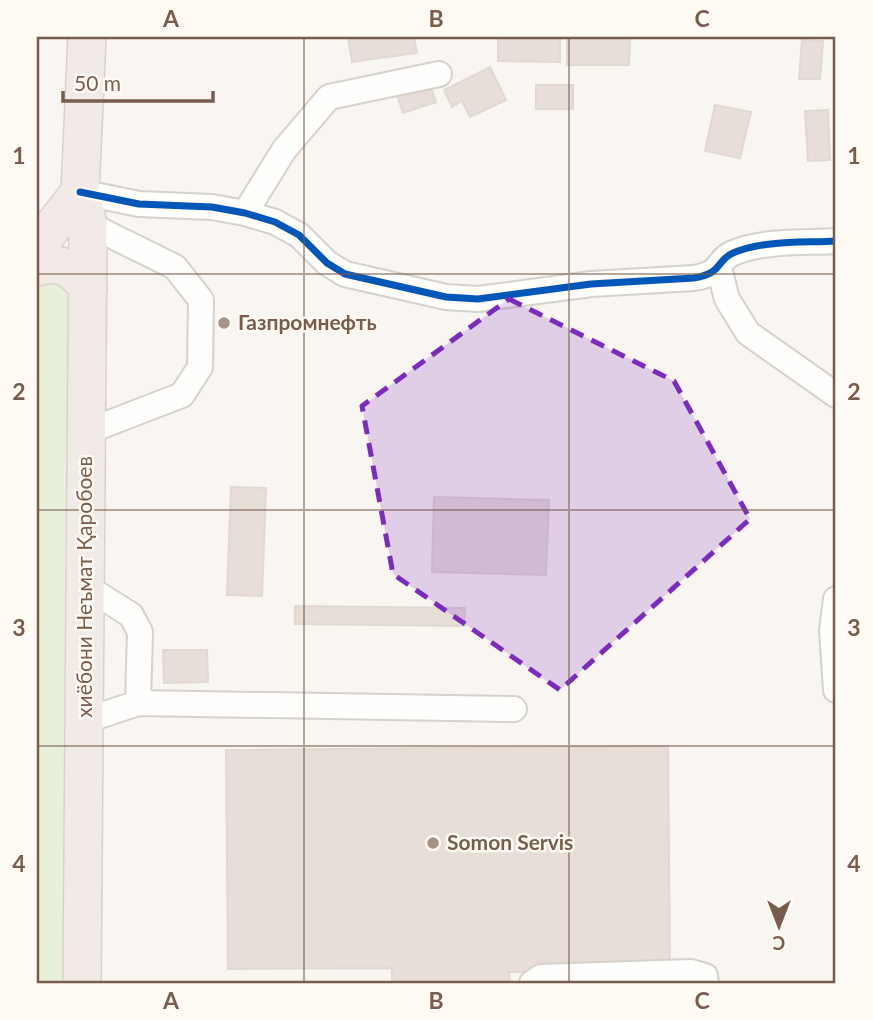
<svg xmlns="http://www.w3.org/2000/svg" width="873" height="1020" font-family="Lato,sans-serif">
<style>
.green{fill:#e7f0db}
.building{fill:#e6ded7;stroke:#e2d8d2;stroke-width:2}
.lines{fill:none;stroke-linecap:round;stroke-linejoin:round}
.minor-casing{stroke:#d7d1cb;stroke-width:28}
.highway-casing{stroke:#dad1cc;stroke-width:40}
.minor{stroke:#fefefd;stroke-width:24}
.highway{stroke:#f2eae7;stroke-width:37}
.cycleway-casing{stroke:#fffaf3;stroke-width:11}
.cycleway{stroke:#0057b8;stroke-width:7}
.marked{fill:#7b2cbf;fill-opacity:0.2;stroke:#7b2cbf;stroke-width:5;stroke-dasharray:14 9;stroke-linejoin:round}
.grid{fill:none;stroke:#7a5c4d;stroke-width:2;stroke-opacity:0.55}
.poi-dot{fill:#a69286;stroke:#fffaf3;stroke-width:2.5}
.labels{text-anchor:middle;stroke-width:5;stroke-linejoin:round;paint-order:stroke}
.poi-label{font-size:21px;font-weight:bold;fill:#7a5c4d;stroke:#fffaf3;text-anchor:start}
.street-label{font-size:21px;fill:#7a5c4d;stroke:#fffaf3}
.neatline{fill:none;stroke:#7a5c4d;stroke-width:2.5}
.grid-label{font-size:23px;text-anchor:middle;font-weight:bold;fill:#7a5c4d}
</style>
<rect width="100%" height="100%" fill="#f9f5f0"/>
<path class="green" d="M39,283L64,287L75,294L78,983H37Z"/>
<path class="building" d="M348,37H414L417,53L352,62Z
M498,37L560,38V62L498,61Z
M567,37H630L629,65H567Z
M802,40L823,41L820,79H799Z
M490,67L506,100L470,117L462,101L452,107L444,90Z
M428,78L436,102L403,113L395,89Z
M536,85H573V109H536Z
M715,105L751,112L740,158L705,151Z
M828,110L830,160L808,161L805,111Z
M231,487L266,488L262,596L227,595Z
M434,497L549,500L546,575L432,572Z
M295,606L465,608V626L295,624Z
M163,650H207L208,682L164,683Z
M668,746L670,971L509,972L510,983H392V968L228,969L226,750Z"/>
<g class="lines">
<defs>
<path id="minor" d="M80,192L139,204L212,207L245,213L275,222L299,235L327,263L345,274L446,297L478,299L591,284L694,278C724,273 716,260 733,253C763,240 804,243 836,241
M245,213L284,150L329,97L439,74
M719,268L727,299L748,333L836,395
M86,432L182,395L200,367L201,300L175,267L88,224
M85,586L131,615L140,632L138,703
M836,599L832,630L836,690
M84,721L138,703L514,709
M532,983L541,977L691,972L705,976L706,983"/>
<path id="highway" d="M37,247L80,192
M37,267C60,260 74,269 88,288
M82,983L88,224L80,192L87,37"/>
</defs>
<use href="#minor" class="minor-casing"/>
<use href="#highway" class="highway-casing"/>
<use href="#minor" class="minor"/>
<use href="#highway" class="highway"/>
<defs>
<path id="cycleway" d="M80,192L139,204L212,207L245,213L275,222L299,235L327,263L345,274L446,297L478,299L591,284L694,278C724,273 716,260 733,253C763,240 804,243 836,241"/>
</defs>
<use href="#cycleway" class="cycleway-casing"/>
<use href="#cycleway" class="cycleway"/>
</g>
<path class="marked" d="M509,299L674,381L750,519L560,690L393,574L362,406Z"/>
<path class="grid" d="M304,37V983M569,37V983M37,274H836M37,510H836M37,746H836"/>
<g class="poi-dot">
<circle cx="224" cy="323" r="7"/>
<circle cx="433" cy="843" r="7"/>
</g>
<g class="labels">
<g class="poi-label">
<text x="238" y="330">Газпромнефть</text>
<text x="447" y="850">Somon Servis</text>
</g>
<g class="street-label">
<text transform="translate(85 587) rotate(-90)" y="7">хиёбони Неъмат Қаробоев</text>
</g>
</g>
<rect width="873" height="1020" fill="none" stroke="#fffaf3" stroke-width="77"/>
<g transform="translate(779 926) rotate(180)" stroke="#fffaf3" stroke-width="5" paint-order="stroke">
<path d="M0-5L12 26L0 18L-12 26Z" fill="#7a5c4d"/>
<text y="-10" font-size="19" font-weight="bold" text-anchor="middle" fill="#7a5c4d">С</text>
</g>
<path d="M63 91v10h150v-10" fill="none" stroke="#7a5c4d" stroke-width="3.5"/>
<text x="74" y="91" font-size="21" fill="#7a5c4d" stroke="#fffaf3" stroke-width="5" paint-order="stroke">50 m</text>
<rect x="38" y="38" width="796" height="944" class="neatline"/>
<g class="grid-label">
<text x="171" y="27">A</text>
<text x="436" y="27">B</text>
<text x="702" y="27">C</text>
<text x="19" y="164">1</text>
<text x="854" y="164">1</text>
<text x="19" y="400">2</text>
<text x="854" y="400">2</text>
<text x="19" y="636">3</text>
<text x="854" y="636">3</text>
<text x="19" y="872">4</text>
<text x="854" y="872">4</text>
<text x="171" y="1009">A</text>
<text x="436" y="1009">B</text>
<text x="702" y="1009">C</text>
</g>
</svg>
